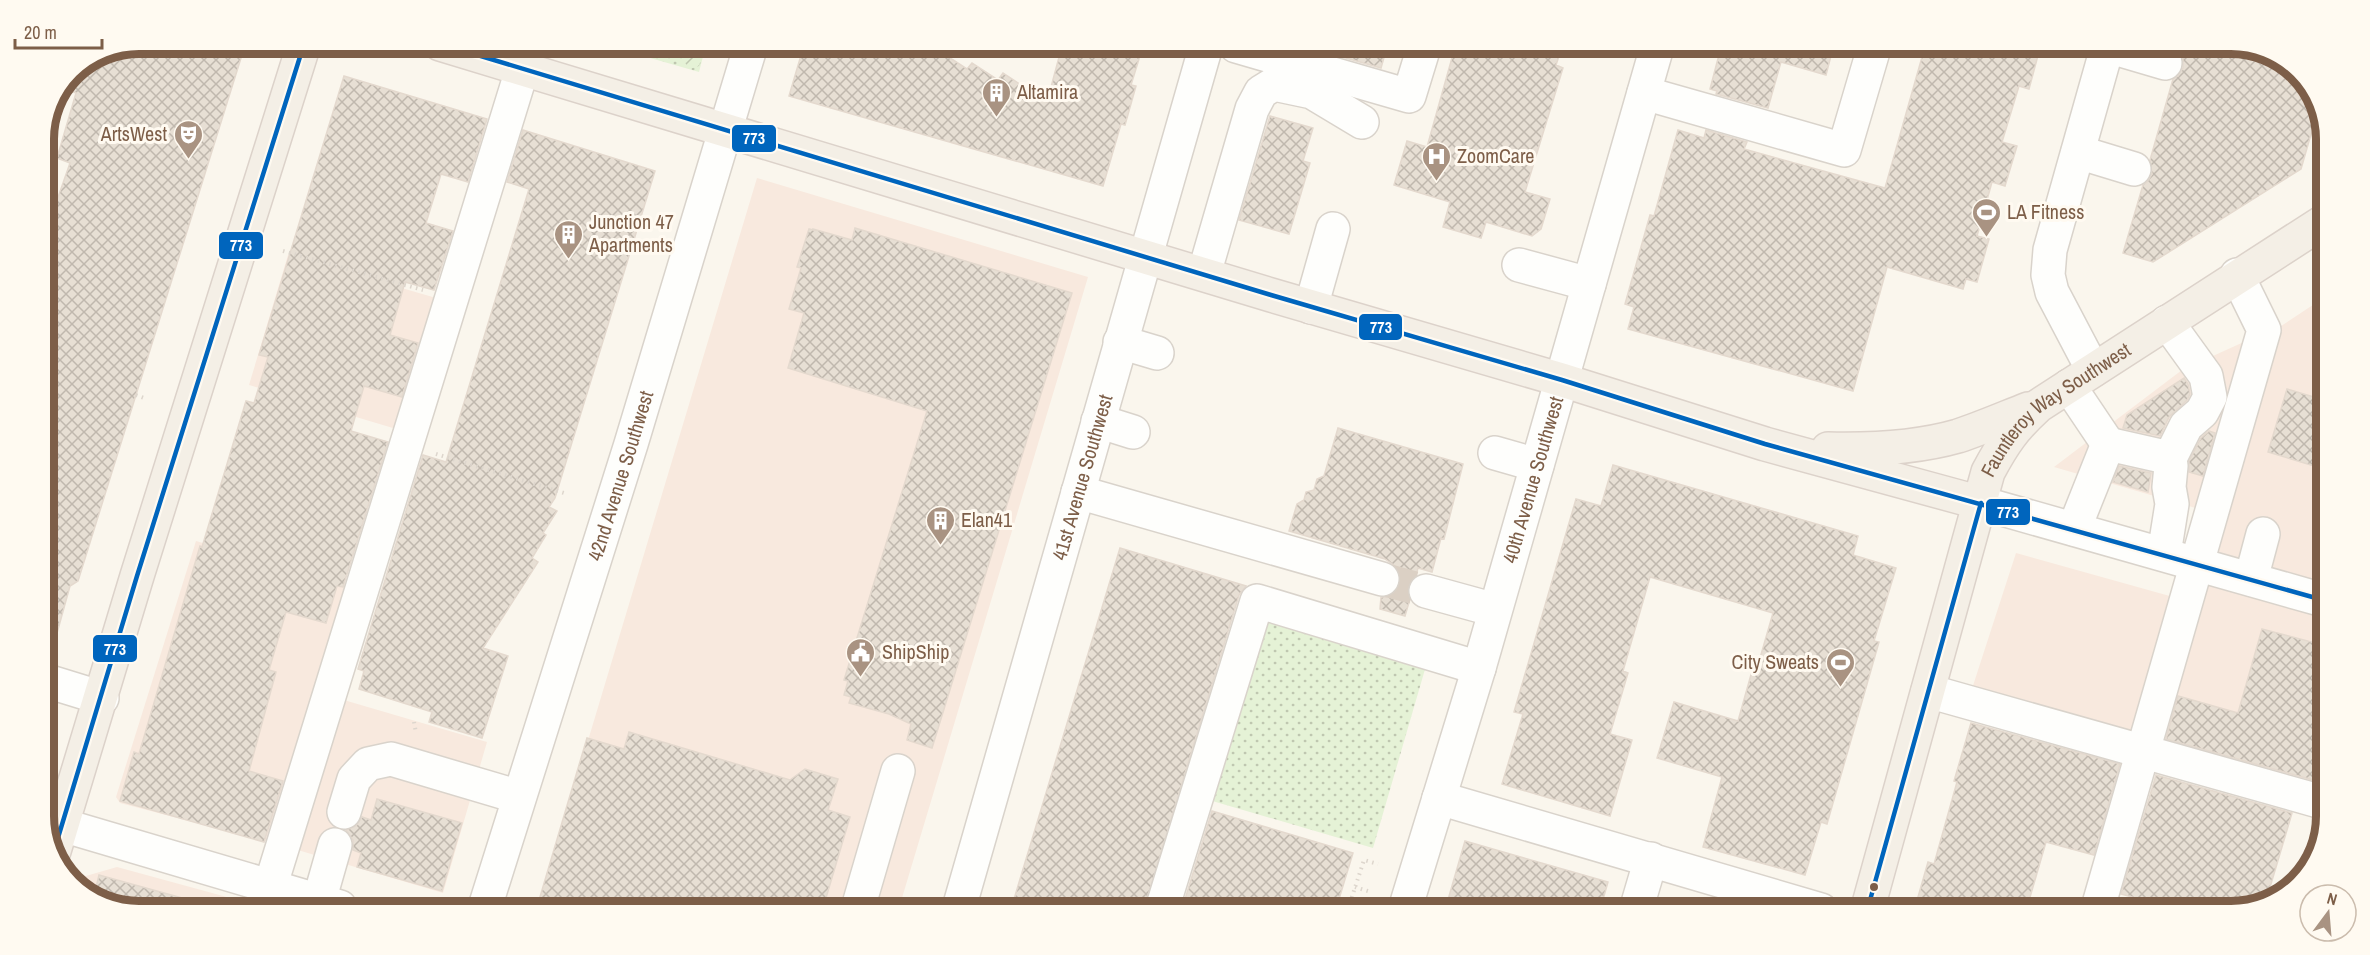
<svg xmlns="http://www.w3.org/2000/svg" width="2370" height="955" font-family="'Archivo Narrow',sans-serif">
<style>
.commercial{fill:#f8e9de}
.park{fill:url(#park-dots)}
.garden{fill:url(#garden-furrows)}
.building{fill:url(#building-cross-hatch);stroke:#e4d9ce;stroke-width:1.5}
.lines{fill:none;stroke-linecap:round;stroke-linejoin:round}
.minor-tunnel{stroke:#dbd0c4;stroke-width:33;stroke-dasharray:33 16;stroke-linecap:butt}
.minor-casing{stroke:#d9d3cb;stroke-width:36}
.major-casing{stroke:#dcd2ca;stroke-width:36}
.path{stroke:#ddd6cd;stroke-width:4;stroke-dasharray:1.5 4.5;stroke-linecap:butt}
.minor{stroke:#fefefc;stroke-width:33}
.major{stroke:#f4efe6;stroke-width:33}
.bus-1-casing{stroke:#fffaf1;stroke-width:9}
.bus-1{stroke:#0065bd;stroke-width:4.5}
.bus-dot{fill:#7d5e48;stroke:#fffaf1;stroke-width:2}
.labels{text-anchor:middle;stroke-width:6;stroke-linejoin:round;paint-order:stroke}
.poi-label{font-size:20px;fill:#7d5e48;stroke:#fffaf1;text-anchor:start}
.street-label{font-size:20px;fill:#7d5e48;stroke:#fffaf1}
.rim{fill:none;stroke:#7d5e48;stroke-width:8}
.line-badge{stroke:#fffaf1;stroke-width:2}
.badge-label{font-size:16px;text-anchor:middle;font-weight:bold;fill:#fff}
</style>
<defs>
<pattern id="park-dots" width="8" height="8" patternUnits="userSpaceOnUse" patternTransform="scale(1.5)"><rect width="8" height="8" fill="#e5f2d6"/><path d="M2 2h.1M6 6h.1" fill="none" stroke="#bfc7b0" stroke-width="1.8" stroke-linecap="round"/></pattern>
<pattern id="garden-furrows" width="10" height="10" patternUnits="userSpaceOnUse" patternTransform="scale(1.5)"><rect width="10" height="10" fill="#e5f2d6"/><path d="M-1 1l2-2M0 10L10 0M9 11l2-2" fill="none" stroke="#bfc7b0"/></pattern>
<pattern id="building-cross-hatch" width="8" height="8" patternUnits="userSpaceOnUse" patternTransform="scale(1.5)"><rect width="8" height="8" fill="#e7dfd4"/><path d="M0 0l8 8M0 8l8-8" fill="none" stroke="#c0b8ae"/></pattern>
</defs>
<rect width="100%" height="100%" fill="#faf6ed"/>
<path class="commercial" d="M757,178L1088,277L899,908L538,907Z
M288,255L443,300L403,431L249,385Z
M2325,297L2322,793L1968,701L2016,553L2184,600L2260,340Z
M2257,336L2206,511L2054,467L2182,370Z
M196,541L354,587L277,844L120,803L116,797Z
M337,698L487,742L443,893L291,848Z
M117,867L256,905L108,906L72,880Z"/>
<path class="park" d="M605,45H706L699,72Z
M1263,612L1428,659L1373,848L1209,800Z"/>
<path class="garden" d="M685,45H705L699,66L689,69L678,50Z"/>
<path class="building" d="M139,44H239L235,56L241,58L78,581L70,586L51,655L44,654V222L49,223L70,163L57,158L76,93L68,90L75,70Z
M804,45H893L908,55L915,46L933,58L938,50L967,69L972,63L998,80L1003,73L1047,102L1062,46H1143L1131,85L1136,86L1125,125L1121,124L1103,186L789,96Z
M1318,46H1366L1387,47L1381,68L1318,50Z
M1455,47H1562L1556,65L1563,68L1525,192L1550,199L1541,229L1532,236L1486,222L1481,238L1443,227L1450,202L1394,185L1407,141L1427,147Z
M1721,47L1811,48H1833L1826,75L1781,62L1768,108L1716,94L1717,91L1710,89Z
M1937,48H2040L2029,89L2019,86L2002,142L2017,146L2005,186L1992,182L1977,236L1989,239L1977,282L1966,279L1963,289L1887,267L1853,391L1628,329L1634,307L1625,304L1650,215L1654,216L1678,130L1704,138L1706,130L1747,142L1744,149L1885,188L1924,50L1936,53Z
M2182,48L2262,49L2307,80L2318,110L2301,169L2153,262L2123,253L2143,185L2147,182L2152,174L2150,160L2173,79L2178,76L2183,68V59L2180,53Z
M344,76L487,119L468,182L441,174L426,223L453,231L434,290L405,282L390,335L418,343L402,397L364,386L351,431L388,442L343,587L337,586L326,623L286,612L269,670L276,672L249,771L283,781L264,842L120,801L134,752L139,754L200,546L202,547L246,401L254,403L268,357L259,355Z
M1270,116L1313,128L1303,161L1310,163L1289,234L1239,220Z
M523,130L655,171L555,498L549,507L557,511L543,533L546,535L532,558L538,562L483,648L508,656L482,738L429,722L432,712L359,689L364,671L358,669L423,455L446,462L529,189L507,182Z
M855,228L1072,293L932,748L907,740L911,724L889,714L849,703L851,697L844,695L848,681L844,680L927,411L788,368L804,313L789,309L801,268L797,267L809,229L813,230V229L852,240Z
M2184,378L2188,384L2190,394L2187,400L2169,417L2160,436L2123,428L2127,415Z
M2287,389L2324,400V469L2268,452Z
M1338,428L1463,464L1444,539L1441,538L1432,572L1418,568L1416,576L1408,585L1410,599L1405,616L1380,609L1381,597H1387L1395,593L1400,585V574L1395,566L1385,559L1289,531L1297,504L1304,500L1306,492L1314,490L1317,479L1324,476Z
M2209,431L2215,433L2203,476L2189,472V461L2201,438Z
M1613,465L1858,536L1853,555L1896,568L1874,641L1879,642L1827,824L1821,822L1805,875L1703,847L1722,777L1657,758L1674,702L1738,721L1754,664L1758,665L1773,613L1650,577L1623,671L1628,673L1610,734L1632,740L1610,816L1502,784L1523,714L1514,712L1576,499L1601,506Z
M2119,466L2151,473L2148,492L2113,482Z
M1120,548L1246,586L1239,595L1144,909H1011Z
M2262,629L2323,645L2322,748L2313,780L2166,739L2178,696L2238,713Z
M1971,723L2120,764L2094,855L2046,842L2026,911H1914L1928,862L1934,864L1957,782L1954,781Z
M629,732L790,780L805,769L838,779L828,810L850,817L823,908L537,907L587,738L624,749Z
M2156,775L2292,813L2266,901L2232,911H2155L2157,904L2121,894Z
M377,799L462,823L442,891L357,867L361,853L353,850V840L346,830L356,826L362,817L371,820Z
M1212,811L1353,853L1336,909H1182Z
M1465,841L1608,882L1600,910H1445Z
M99,875L186,899L185,907L108,906L94,896Z"/>
<g class="lines">
<path class="minor-tunnel" d="M1382,579L1426,591"/>
<defs>
<g id="minor">
<path d="M1236,46L1409,96L1424,47"/>
<path d="M2114,48L2165,63"/>
<path d="M1644,93L1844,150L1874,48"/>
<path d="M2078,152L2134,169"/>
<path d="M1519,265L1589,284"/>
<path d="M1204,274L1252,109L1261,92L1274,84L1312,92L1362,122"/>
<path d="M1311,307L1333,229"/>
<path d="M2167,322L2206,376L2210,397L2202,412L2186,426L2170,458"/>
<path d="M1120,342L1157,353"/>
<path d="M2093,370L2052,292L2048,275L2050,250L2107,48"/>
<path d="M2069,386L2108,444"/>
<path d="M1098,421L1133,432"/>
<path d="M1495,453L1537,465"/>
<path d="M1078,492L1382,579"/>
<path d="M1981,503L2323,600"/>
<path d="M2074,529L2108,444L2170,458L2171,466L2169,487L2172,504L2164,554"/>
<path d="M2251,579L2263,534"/>
<path d="M1426,591L1495,610"/>
<path d="M50,682L102,698"/>
<path d="M1928,691L2322,802"/>
<path d="M1439,798L1821,910"/>
<path d="M344,812L354,779L368,764L391,759L519,797"/>
<path d="M44,818L62,825L340,907"/>
<path d="M319,901L335,845"/>
<path d="M264,907L530,44"/>
<path id="s1" d="M485,907L631,444L751,45"/>
<path d="M860,908V901L898,771"/>
<path id="s2" d="M959,908L1206,46"/>
<path d="M1162,909L1257,601L1479,668"/>
<path id="s3" d="M1405,909L1479,668L1657,47"/>
<path d="M1636,910L1651,859"/>
<path d="M2097,911L2264,330L2237,275"/>
</g>
<g id="major">
<path d="M440,44L1271,295L1562,380L1765,444L1981,503"/>
<path d="M1828,449C1871,450 1916,448 1958,436C1982,428 2005,418 2028,409"/>
<path d="M54,851L137,576L304,44"/>
<path id="s4" d="M1867,911L1988,472C2004,442 2014,428 2038,406L2326,220"/>
</g>
</defs>
<use href="#minor" class="minor-casing"/>
<use href="#major" class="major-casing"/>
<path class="path" d="M595,48L596,45
M2315,164L2325,130
M283,251L423,290
M136,395L144,398
M436,454L564,493
M414,722L416,733
M1355,887L1371,892
M1348,909L1364,860L1378,864"/>
<use href="#minor" class="minor"/>
<use href="#major" class="major"/>
<defs>
<path id="bus-1" d="M441,44L1271,295L1562,380L1765,444L2323,600
M54,851L137,576L304,44
M1867,911L1981,503"/>
</defs>
<use href="#bus-1" class="bus-1-casing"/>
<use href="#bus-1" class="bus-1"/>
</g>
<defs>
<symbol id="building-pin" viewBox="-11 -11 22 30"><path d="M0 17L-7.5 6A9.5 9.5 0 1 1 7.5 6Z" fill="#a99382" stroke="#fffaf1"/><path d="M-4-6H4V6H1V3H-1V6H-4ZM-2.5-4.3h1.7v1.8h-1.7ZM.8-4.3h1.7v1.8H.8ZM-2.5-1h1.7V.8h-1.7ZM.8-1h1.7V.8H.8Z" fill="#fff"/></symbol>
<symbol id="theatre-pin" viewBox="-11 -11 22 30"><path d="M0 17L-7.5 6A9.5 9.5 0 1 1 7.5 6Z" fill="#a99382" stroke="#fffaf1"/><path d="M-5-5.5Q0-4 5-5.5V0Q5 5 0 6Q-5 5-5 0ZM-3.3-2.5H-1v1.5H-3.3ZM1-2.5H3.3v1.5H1ZM-2.8 1Q0 5.5 2.8 1Z" fill="#fff"/></symbol>
<symbol id="hospital-pin" viewBox="-11 -11 22 30"><path d="M0 17L-7.5 6A9.5 9.5 0 1 1 7.5 6Z" fill="#a99382" stroke="#fffaf1"/><path d="M-5-5h3v3.5h4V-5h3V5h-3V1.5h-4V5h-3Z" fill="#fff"/></symbol>
<symbol id="stadium-pin" viewBox="-11 -11 22 30"><path d="M0 17L-7.5 6A9.5 9.5 0 1 1 7.5 6Z" fill="#a99382" stroke="#fffaf1"/><path d="M0-5a6.5 5 0 1 0 0 10a6.5 5 0 1 0 0-10ZM-3.5-1.8h7v3.6h-7Z" fill="#fff"/></symbol>
<symbol id="civic-pin" viewBox="-11 -11 22 30"><path d="M0 17L-7.5 6A9.5 9.5 0 1 1 7.5 6Z" fill="#a99382" stroke="#fffaf1"/><path d="M-.6-6.5H3V-4.5H.6V-3L4-1V1h2V6H-6V1h2V-1L-.6-3ZM-1.2 2.5V6h2.4V2.5Z" fill="#fff"/></symbol>
</defs>
<g fill-rule="evenodd">
<use href="#building-pin" x="980" y="76" width="33" height="45"/>
<use href="#theatre-pin" x="172" y="118" width="33" height="45"/>
<use href="#hospital-pin" x="1420" y="140" width="33" height="45"/>
<use href="#stadium-pin" x="1970" y="196" width="33" height="45"/>
<use href="#building-pin" x="552" y="218" width="33" height="45"/>
<use href="#building-pin" x="924" y="504" width="33" height="45"/>
<use href="#civic-pin" x="844" y="636" width="33" height="45"/>
<use href="#stadium-pin" x="1824" y="646" width="33" height="45"/>
</g>
<circle class="bus-dot" cx="1874" cy="887" r="5"/>
<g class="labels">
<g class="poi-label">
<text x="1017" y="99">Altamira</text>
<text x="167" y="141" text-anchor="end">ArtsWest</text>
<text x="1457" y="163">ZoomCare</text>
<text x="2007" y="219">LA Fitness</text>
<text x="589" y="229">Junction 47<tspan x="589" dy="23">Apartments</tspan></text>
<text x="961" y="527">Elan41</text>
<text x="882" y="659">ShipShip</text>
<text x="1819" y="669" text-anchor="end">City Sweats</text>
</g>
<g class="street-label">
<text dy="7" stroke="none"><textPath href="#s4" startOffset="549">Fauntleroy Way Southwest</textPath></text>
<text dy="7" stroke="none"><textPath href="#s1" startOffset="452">42nd Avenue Southwest</textPath></text>
<text dy="7" stroke="none"><textPath href="#s2" startOffset="448">41st Avenue Southwest</textPath></text>
<text dy="7" stroke="none"><textPath href="#s3" startOffset="448">40th Avenue Southwest</textPath></text>
</g>
</g>
<path d="M0 0H2370V955H0ZM139 54H2231A85 85 0 0 1 2316 139V816A85 85 0 0 1 2231 901H139A85 85 0 0 1 54 816V139A85 85 0 0 1 139 54Z" fill="#fffaf1" fill-rule="evenodd"/>
<path class="rim" d="M139 54H2231A85 85 0 0 1 2316 139V816A85 85 0 0 1 2231 901H139A85 85 0 0 1 54 816V139A85 85 0 0 1 139 54Z"/>
<g class="line-badge">
<rect x="731" y="124" width="46" height="29" rx="6" fill="#0065bd"/>
<rect x="218" y="231" width="46" height="29" rx="6" fill="#0065bd"/>
<rect x="1358" y="313" width="45" height="28" rx="6" fill="#0065bd"/>
<rect x="1985" y="498" width="46" height="28" rx="6" fill="#0065bd"/>
<rect x="92" y="634" width="46" height="29" rx="6" fill="#0065bd"/>
</g>
<g class="badge-label">
<text x="754" y="144">773</text>
<text x="241" y="251">773</text>
<text x="1381" y="333">773</text>
<text x="2008" y="518">773</text>
<text x="115" y="655">773</text>
</g>
<g transform="translate(2328 913) rotate(16)"><circle r="28" fill="#fffaf1" stroke="#cbbcad" stroke-width="1.5"/>
<path d="M0-4.5L10 22L0 15L-10 22Z" fill="#a99382"/>
<text y="-9" font-size="16" font-weight="bold" text-anchor="middle" fill="#7d5e48">N</text>
</g>
<path d="M15 39v9h87v-9" fill="none" stroke="#7d5e48" stroke-width="3"/>
<text x="24" y="39" font-size="18" fill="#7d5e48" stroke="#fffaf1" stroke-width="4.5" paint-order="stroke">20 m</text>
</svg>
